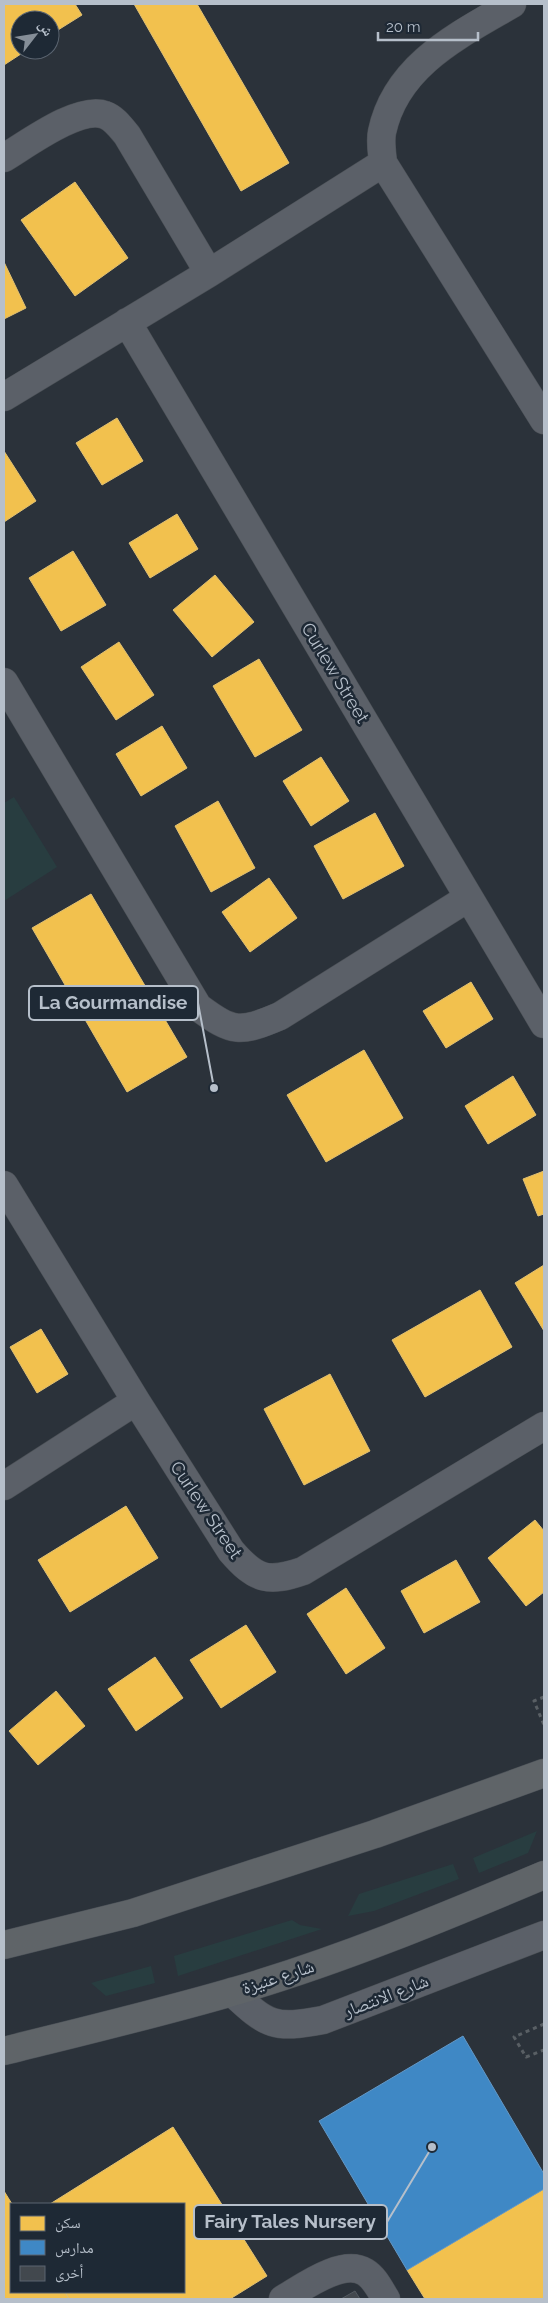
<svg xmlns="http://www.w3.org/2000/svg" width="548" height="2303" font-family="Raleway,'Noto Naskh Arabic',sans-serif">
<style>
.green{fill:#283d40}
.homes{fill:#f2c14e;stroke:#e0c073}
.schools{fill:#3f88c5;stroke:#6398c6}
.building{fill:#42484e;stroke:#535a61}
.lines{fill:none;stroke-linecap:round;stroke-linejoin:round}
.minor-casing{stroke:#494e54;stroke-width:29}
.tertiary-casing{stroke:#494e54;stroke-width:29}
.trunk-casing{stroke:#484e55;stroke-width:29}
.path{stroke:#595f64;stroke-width:3;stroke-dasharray:4 4;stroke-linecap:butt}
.minor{stroke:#5b6068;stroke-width:28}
.tertiary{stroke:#5b6068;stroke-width:28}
.trunk{stroke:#5f6468;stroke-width:28}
.labels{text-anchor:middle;stroke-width:5;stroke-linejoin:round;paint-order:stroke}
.street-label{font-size:18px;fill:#b6bfca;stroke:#1e2935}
.leader{fill:none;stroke:#b6bfca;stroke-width:2}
.callout-dot{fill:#b6bfca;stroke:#1e2935;stroke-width:2}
.callout{fill:#1e2935;stroke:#b6bfca;stroke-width:2}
.callout-label{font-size:19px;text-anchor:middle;font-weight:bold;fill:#b6bfca}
</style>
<rect width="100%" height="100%" fill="#2b323a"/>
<path class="green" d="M14,797L57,867L4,901V803Z
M537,1831L528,1853L479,1873L473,1858Z
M453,1864L459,1879L374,1911L348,1916L359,1894Z
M292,1920L300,1925L322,1929L178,1976L174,1956Z
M151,1966L155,1983L106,1996L91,1983Z"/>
<path class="homes" d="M4,4H75L82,15L50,35V20H20V50H27L4,65Z
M134,4H197L289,163L241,191Z
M75,182L128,258L75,296L21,220Z
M4,262L26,308L4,319Z
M117,418L143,461L102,485L76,443Z
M4,451L36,501L4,522Z
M177,514L198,549L150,578L129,543Z
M73,551L106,605L61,631L29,578Z
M215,575L254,622L212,657L173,610Z
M119,642L154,695L116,720L81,667Z
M259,659L302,730L255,757L213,686Z
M162,726L187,768L141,796L116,754Z
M321,757L349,801L311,826L283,781Z
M218,801L255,868L211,892L175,826Z
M375,813L404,866L343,899L314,846Z
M269,878L297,918L250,952L222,912Z
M91,894L187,1057L127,1092L32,928Z
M471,982L493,1019L446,1048L423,1011Z
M364,1050L403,1118L326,1162L287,1095Z
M513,1076L536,1115L488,1144L465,1106Z
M544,1171V1214L538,1216L523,1179Z
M544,1265V1331L515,1283Z
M480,1290L512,1347L425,1397L392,1340Z
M41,1329L68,1374L37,1393L10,1347Z
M330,1374L370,1451L304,1485L264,1409Z
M126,1506L158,1558L70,1612L38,1560Z
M535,1520L544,1531V1592L526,1606L488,1558Z
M456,1560L480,1602L424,1633L401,1591Z
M346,1588L385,1648L346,1674L307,1614Z
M246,1625L276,1672L221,1708L190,1660Z
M155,1657L183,1698L136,1731L108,1689Z
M56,1691L85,1726L38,1765L9,1731Z
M173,2127L267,2276L230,2299H69L65,2292H184V2204H50Z
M544,2189V2299H425L407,2270Z
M4,2191L12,2204L11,2292H65L69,2299H4Z"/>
<path class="schools" d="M463,2036L544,2174V2189L407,2270L319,2121Z"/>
<path class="building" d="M355,2291L360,2299H341Z"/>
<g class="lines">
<defs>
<path id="minor" d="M512,4C459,35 396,65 382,132C380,141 382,153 383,163L544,420
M4,158C26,145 79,105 105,115C114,118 121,128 127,135L209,273
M127,322L544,1024
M4,397L209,273L383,163
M4,682L198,1007C233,1033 240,1033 280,1016L468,898
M4,1185L136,1401L231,1551C256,1580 268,1583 303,1571L544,1426
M4,1486L136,1401
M283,2299C302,2288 342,2258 365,2272C375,2278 380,2290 386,2299"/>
<path id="tertiary" d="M232,1992C268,2026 274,2029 323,2020L544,1935"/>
<path id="trunk" d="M4,1945L133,1913L375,1834L544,1773
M4,2051C80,2032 156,2014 232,1992C339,1961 442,1918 544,1875"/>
</defs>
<use href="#minor" class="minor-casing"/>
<use href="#tertiary" class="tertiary-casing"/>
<use href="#trunk" class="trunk-casing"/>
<path class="path" d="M544,1697L534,1701L544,1725
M544,2024L514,2037L526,2057L544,2050"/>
<use href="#minor" class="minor"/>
<use href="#tertiary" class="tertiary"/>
<use href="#trunk" class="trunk"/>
</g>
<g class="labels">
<g class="street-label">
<text transform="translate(335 673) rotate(59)" y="6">Curlew Street</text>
<text transform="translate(206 1510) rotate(56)" y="6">Curlew Street</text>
<text transform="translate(278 1977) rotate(-18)" y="6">شارع عنيزة</text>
<text transform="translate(386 1996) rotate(-21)" y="6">شارع الانتصار</text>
</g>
</g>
<path class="leader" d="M214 1088L198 1003M432 2147L387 2222"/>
<g class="callout-dot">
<circle cx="214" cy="1088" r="5"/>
<circle cx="432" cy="2147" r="5"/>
</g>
<g class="callout">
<rect x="29" y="986" width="169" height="34" rx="5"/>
<rect x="194" y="2205" width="193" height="34" rx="5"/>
</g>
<g class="callout-label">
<text x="113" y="1009">La Gourmandise</text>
<text x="290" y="2228">Fairy Tales Nursery</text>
</g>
<rect width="548" height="2303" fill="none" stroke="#b6bfca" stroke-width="10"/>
<rect x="10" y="2203" width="175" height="90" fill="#1e2935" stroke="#5b6571"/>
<rect x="20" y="2216" width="25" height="15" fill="#f2c14e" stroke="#5b6571"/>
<text x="55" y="2228" font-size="15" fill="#b6bfca">سكن</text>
<rect x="20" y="2240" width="25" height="15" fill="#3f88c5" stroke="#5b6571"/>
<text x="55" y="2253" font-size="15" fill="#b6bfca">مدارس</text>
<rect x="20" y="2266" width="25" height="15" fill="#42484e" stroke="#5b6571"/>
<text x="55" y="2278" font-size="15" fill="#b6bfca">أخرى</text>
<g transform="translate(35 35) rotate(59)"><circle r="24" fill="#1e2935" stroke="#5b6571"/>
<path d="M0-4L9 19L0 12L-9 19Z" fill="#858e98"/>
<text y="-8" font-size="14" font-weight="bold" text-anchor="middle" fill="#b6bfca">ش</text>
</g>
<path d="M378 32v8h100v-8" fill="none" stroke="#b6bfca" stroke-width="2.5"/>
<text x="386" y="32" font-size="15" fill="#b6bfca" stroke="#1e2935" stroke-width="4" paint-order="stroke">20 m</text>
</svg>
